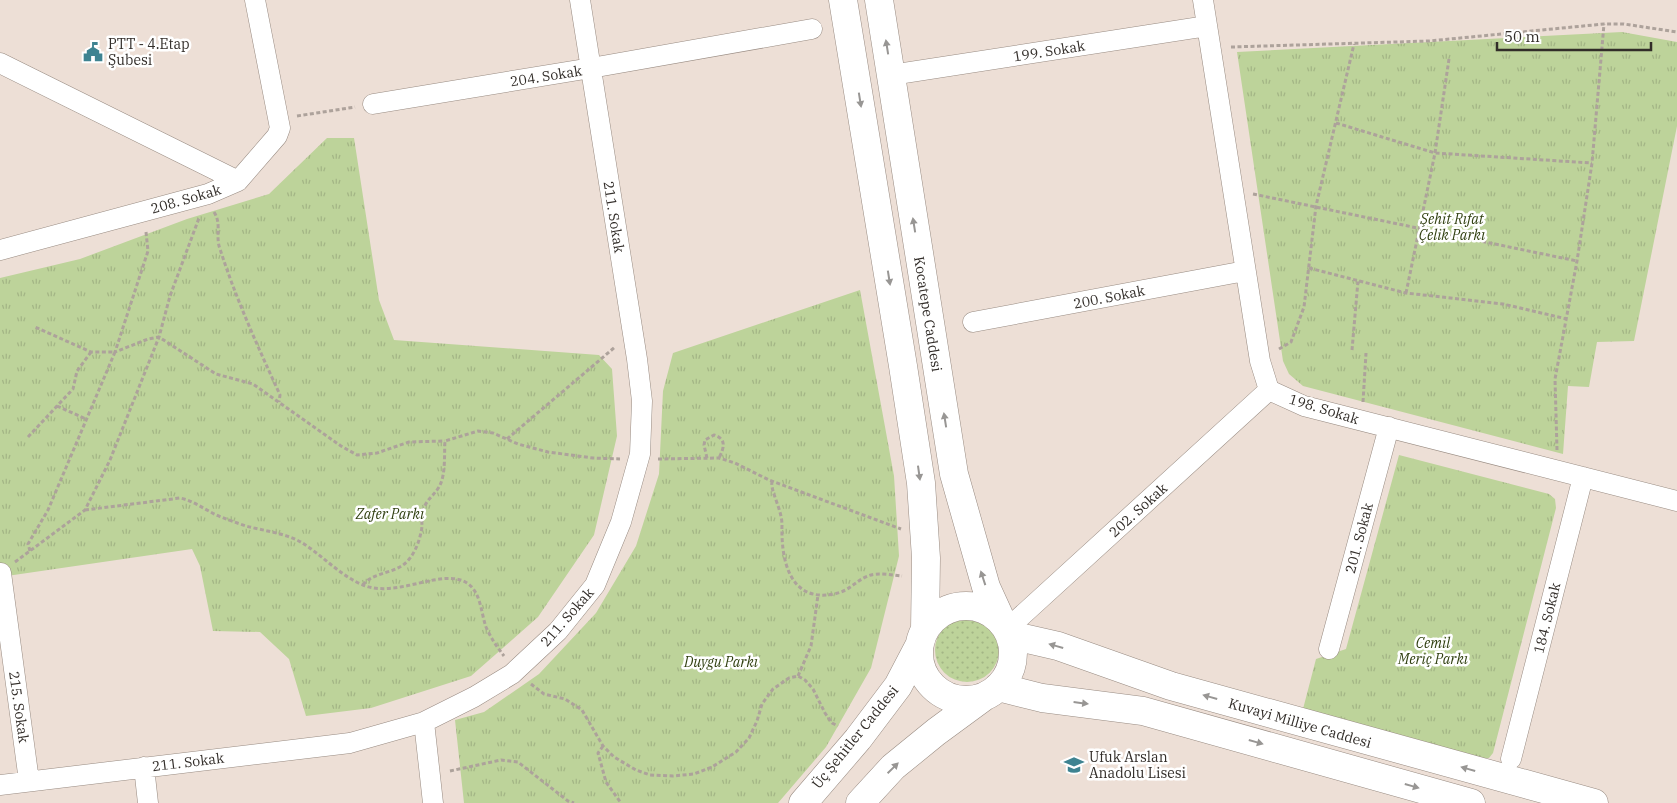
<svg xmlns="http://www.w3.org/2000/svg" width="1677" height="803" font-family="'IBM Plex Serif',serif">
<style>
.grass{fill:url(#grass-dots)}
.park{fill:url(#park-tufts)}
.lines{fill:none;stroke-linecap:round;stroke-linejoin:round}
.street-casing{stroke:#988b82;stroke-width:21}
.secondary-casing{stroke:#988b82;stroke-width:29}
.path{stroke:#ada29b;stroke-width:3;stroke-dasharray:4 2.5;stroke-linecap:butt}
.street{stroke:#fff;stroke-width:20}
.secondary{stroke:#fff;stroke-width:28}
.oneway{fill:#989694}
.labels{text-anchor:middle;stroke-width:5;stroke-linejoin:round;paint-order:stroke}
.poi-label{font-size:14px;fill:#322d29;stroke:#fff;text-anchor:start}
.street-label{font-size:14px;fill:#322d29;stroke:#fff}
.park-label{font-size:14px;font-style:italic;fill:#314011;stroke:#fff}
</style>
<defs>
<pattern id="grass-dots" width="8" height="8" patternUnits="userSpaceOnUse" patternTransform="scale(1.25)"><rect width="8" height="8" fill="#bdd39a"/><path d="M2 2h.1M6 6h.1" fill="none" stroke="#a3b585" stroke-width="1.8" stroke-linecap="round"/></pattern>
<pattern id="park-tufts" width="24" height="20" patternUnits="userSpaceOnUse" patternTransform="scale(1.25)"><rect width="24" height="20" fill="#bdd39a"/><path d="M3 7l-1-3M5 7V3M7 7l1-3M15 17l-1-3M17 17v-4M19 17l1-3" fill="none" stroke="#a3b585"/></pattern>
</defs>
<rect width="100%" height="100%" fill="#eddfd6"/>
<path class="grass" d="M935 650a32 32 0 1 1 64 0a32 32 0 1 1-64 0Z"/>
<path class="park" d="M1622,32L1677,42V126L1634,341L1597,342L1589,387L1568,386L1563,454L1303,386L1289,374L1283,361L1237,52Z
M327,138H354L379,300L394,340L599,355L612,369L617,436L594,535L538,617L471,676L371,708L306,716L289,659L260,632L213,631L200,566L192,549L0,577V278L80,259L187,219L269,194Z
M860,290L894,476L899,556L871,668L826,747L778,803H464L455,720L484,712L539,674L596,613L636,546L659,474L663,391L673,353Z
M1399,455L1549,494L1555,499L1556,508L1493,753L1489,758H1481L1303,709L1316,659L1346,649Z"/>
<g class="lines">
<defs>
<path id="street" d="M1203,0L1260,361L1269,390L1304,406L1677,501
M0,63L238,181
M891,75L1207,26
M373,104L591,68L812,29
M0,250L208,194L238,181L277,136L280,128L255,0
M973,322L1245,271
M1,573L29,781
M1006,630L1269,390
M1329,649L1389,427
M424,722L433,803
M1511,759L1583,477
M144,767L148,803
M0,785L350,743L424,722L474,697L512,674L558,631L595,585L621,522L640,454L642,401L637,359L580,0"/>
<path id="secondary" d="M843,0L903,366L921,483L926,558L925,630
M879,0L954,474L986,587L1002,622
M919 653a47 47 0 1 1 94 0a47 47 0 1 1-94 0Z
M1010,635L1058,646L1171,686L1594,803
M998,687L1042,698L1143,711L1471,803
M803,803L858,739L898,686L920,644
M860,803L893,767L936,732L985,696"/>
</defs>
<use href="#street" class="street-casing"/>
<use href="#secondary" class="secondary-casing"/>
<path class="path" d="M1231,47L1429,41L1604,24H1624L1677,32
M297,116L355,107
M1336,123L1435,153L1592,163
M1253,194L1577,261
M214,212C222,224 215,236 220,249C236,299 258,347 280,395L279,402
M146,232L148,251L115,352L148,339L159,337L216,374L253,384L341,446L357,455L377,453L409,442L445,441
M1309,268L1406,293L1503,304L1567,319
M1406,293L1435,153L1449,59
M1279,349L1291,342L1304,307L1316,206L1354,44
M1352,350L1358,281
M1363,402L1366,353
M57,406L86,419
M28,437L73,389L77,371L91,352
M507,439L615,347
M1557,450L1555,379L1577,261L1592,163L1604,24
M707,458L704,445L705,440L714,435C727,439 724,448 719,458
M658,459L719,458L735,463L769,480L901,529
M772,481C770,491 782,509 782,525C781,559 789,603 834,594C850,591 855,581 868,576C877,572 892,575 902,576
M85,510L180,498C195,501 206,511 221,517C229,520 237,523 246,526C264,531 287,533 304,544C324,557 341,576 363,585C397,599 442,567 467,583C481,592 481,613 486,627C491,638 497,647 504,656
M30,551L28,544L48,510L115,352H91L35,327
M15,562L85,510L110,460L159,337L170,296L199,218
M363,585C372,573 390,574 403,565C413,558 419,543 421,532C423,526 421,519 422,513C426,499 433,497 439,487C446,475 444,455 445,441L478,431L493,433L518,444L548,452L593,458L620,459
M798,676L811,646L818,595
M531,684L544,694L565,699L582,710L603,746L614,757L636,770L650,775L673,776L694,774L712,767L736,752L749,738L757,721L762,704L773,689L789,678L798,676L805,680L813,689L825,713L832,723L838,726
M603,746L598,753L606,782L621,803
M450,771L501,760L518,762L568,801L574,803"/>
<use href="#street" class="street"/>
<use href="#secondary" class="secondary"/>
</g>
<defs><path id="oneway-solid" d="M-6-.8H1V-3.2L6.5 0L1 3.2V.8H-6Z" transform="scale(1.25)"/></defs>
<g class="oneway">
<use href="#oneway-solid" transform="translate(887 47) rotate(-99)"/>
<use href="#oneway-solid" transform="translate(860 100) rotate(81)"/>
<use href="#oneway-solid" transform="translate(914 225) rotate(-99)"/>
<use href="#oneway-solid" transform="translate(889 278) rotate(81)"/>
<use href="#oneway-solid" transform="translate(945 420) rotate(-99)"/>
<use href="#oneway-solid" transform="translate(919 473) rotate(82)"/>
<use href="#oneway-solid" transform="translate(983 578) rotate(-108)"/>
<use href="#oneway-solid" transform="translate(1056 646) rotate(-164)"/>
<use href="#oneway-solid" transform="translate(1210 697) rotate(-164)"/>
<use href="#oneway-solid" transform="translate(1081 703) rotate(7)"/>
<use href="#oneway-solid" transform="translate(1256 742) rotate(16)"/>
<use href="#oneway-solid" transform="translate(893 768) rotate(-44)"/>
<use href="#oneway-solid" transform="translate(1468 769) rotate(-164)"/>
<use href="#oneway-solid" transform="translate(1412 786) rotate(16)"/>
</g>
<defs>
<symbol id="civic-bare" viewBox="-9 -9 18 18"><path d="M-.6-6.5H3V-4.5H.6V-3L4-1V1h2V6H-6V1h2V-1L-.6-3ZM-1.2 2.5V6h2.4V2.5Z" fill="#3e8391" stroke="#fff" stroke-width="2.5" paint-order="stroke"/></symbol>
<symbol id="school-bare" viewBox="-9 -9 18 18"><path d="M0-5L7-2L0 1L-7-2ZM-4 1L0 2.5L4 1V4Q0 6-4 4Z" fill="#3e8391" stroke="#fff" stroke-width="2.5" paint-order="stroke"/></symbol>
</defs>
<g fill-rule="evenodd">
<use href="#civic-bare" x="79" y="38" width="28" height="28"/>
<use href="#school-bare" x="1060" y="751" width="28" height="28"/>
</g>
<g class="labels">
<g class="poi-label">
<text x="108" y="49">PTT - 4.Etap<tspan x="108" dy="16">Şubesi</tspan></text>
<text x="1089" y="762">Ufuk Arslan<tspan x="1089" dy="16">Anadolu Lisesi</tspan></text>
</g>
<g class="street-label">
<text transform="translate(1049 51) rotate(-9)" y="5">199. Sokak</text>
<text transform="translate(546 76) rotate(-9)" y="5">204. Sokak</text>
<text transform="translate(186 199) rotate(-16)" y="5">208. Sokak</text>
<text transform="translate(614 217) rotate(81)" y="5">211. Sokak</text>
<text transform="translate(1109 297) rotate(-11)" y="5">200. Sokak</text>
<text transform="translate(928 314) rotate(81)" y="5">Kocatepe Caddesi</text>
<text transform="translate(1324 409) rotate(17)" y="5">198. Sokak</text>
<text transform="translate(1138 510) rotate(-42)" y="5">202. Sokak</text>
<text transform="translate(1359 538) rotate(-75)" y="5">201. Sokak</text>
<text transform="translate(567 617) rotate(-49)" y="5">211. Sokak</text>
<text transform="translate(1547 618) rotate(-76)" y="5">184. Sokak</text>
<text transform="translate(19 707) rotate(82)" y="5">215. Sokak</text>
<text transform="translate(1300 723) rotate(16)" y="5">Kuvayi Milliye Caddesi</text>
<text transform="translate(855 737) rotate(-51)" y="5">Üç Şehitler Caddesi</text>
<text transform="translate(188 762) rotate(-7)" y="5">211. Sokak</text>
</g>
<g class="park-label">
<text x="1452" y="224">Şehit Rıfat<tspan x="1452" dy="16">Çelik Parkı</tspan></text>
<text x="390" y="519">Zafer Parkı</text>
<text x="1433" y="648">Cemil<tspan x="1433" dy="16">Meriç Parkı</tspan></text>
<text x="721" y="667">Duygu Parkı</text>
</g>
</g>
<path d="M1497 42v8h154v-8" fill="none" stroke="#322d29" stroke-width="2.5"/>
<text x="1504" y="42" font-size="15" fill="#322d29" stroke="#ffffff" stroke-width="4" paint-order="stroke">50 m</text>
</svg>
